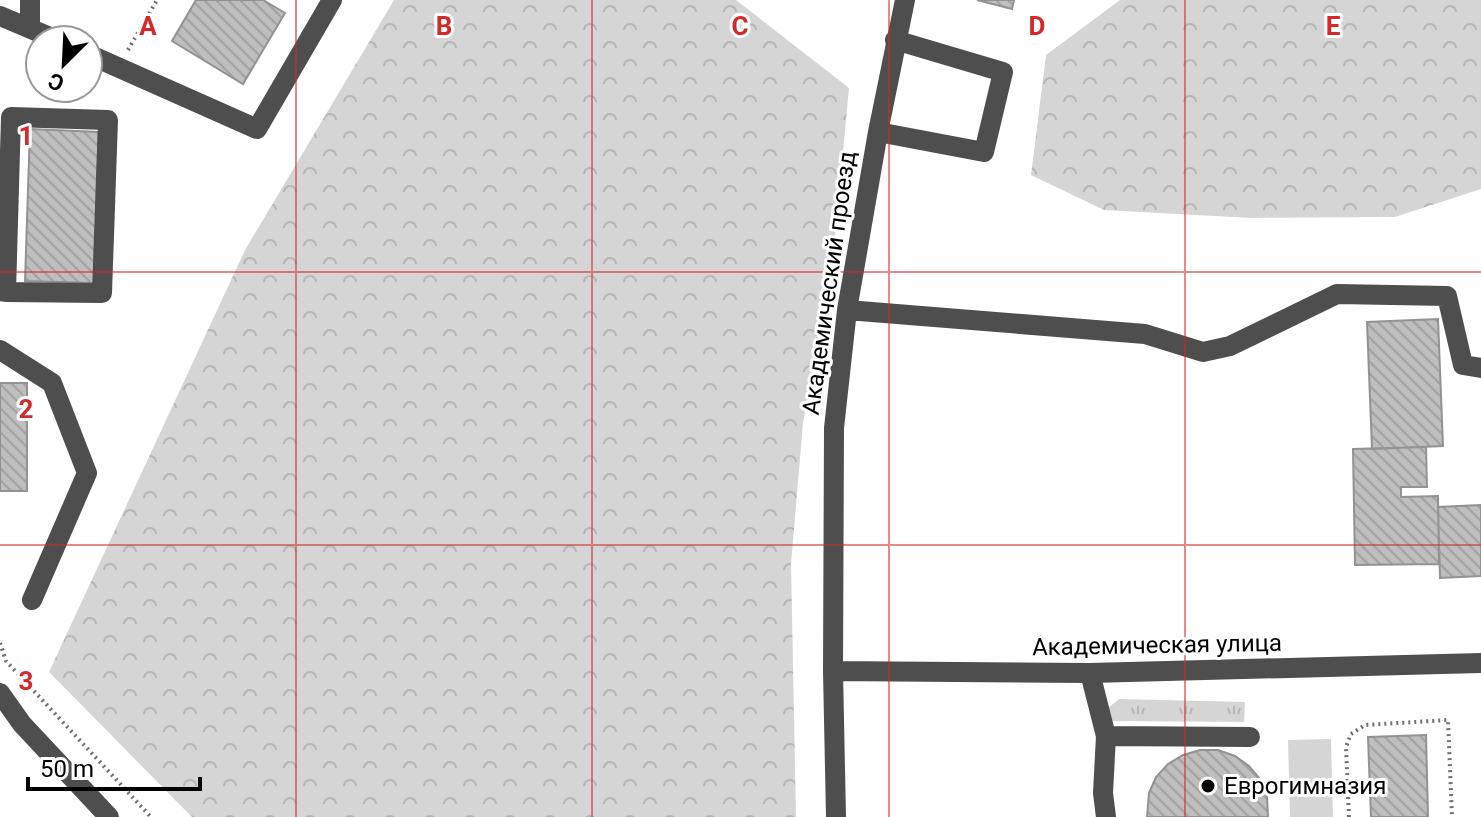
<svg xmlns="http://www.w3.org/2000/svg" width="1481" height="817" font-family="Roboto,sans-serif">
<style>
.grass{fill:url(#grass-tufts)}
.forest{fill:url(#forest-crowns)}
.green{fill:#d5d5d5}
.building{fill:url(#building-back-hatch);stroke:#929292;stroke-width:2}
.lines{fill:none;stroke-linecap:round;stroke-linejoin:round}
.path{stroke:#707070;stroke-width:4;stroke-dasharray:2 4;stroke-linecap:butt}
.minor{stroke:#4e4e4e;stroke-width:20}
.grid{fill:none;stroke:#d62828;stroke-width:2;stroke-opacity:0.55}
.poi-dot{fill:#000;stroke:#fff;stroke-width:3}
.labels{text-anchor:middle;stroke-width:6;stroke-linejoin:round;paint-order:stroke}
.street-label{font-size:24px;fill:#000;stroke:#fff}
.poi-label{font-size:24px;fill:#000;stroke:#fff;text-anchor:start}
.grid-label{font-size:26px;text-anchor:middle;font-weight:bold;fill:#d62828;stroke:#fff;stroke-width:6;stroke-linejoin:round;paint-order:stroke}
</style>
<defs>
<pattern id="grass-tufts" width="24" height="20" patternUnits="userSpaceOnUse" patternTransform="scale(2)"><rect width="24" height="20" fill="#d5d5d5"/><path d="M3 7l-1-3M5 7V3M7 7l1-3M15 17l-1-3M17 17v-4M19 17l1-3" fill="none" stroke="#b5b5b5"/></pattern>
<pattern id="forest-crowns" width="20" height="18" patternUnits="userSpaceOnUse" patternTransform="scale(2)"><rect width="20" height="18" fill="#d5d5d5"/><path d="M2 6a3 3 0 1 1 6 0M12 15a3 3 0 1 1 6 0" fill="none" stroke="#b5b5b5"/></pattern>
<pattern id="building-back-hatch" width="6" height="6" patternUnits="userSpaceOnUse" patternTransform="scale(2)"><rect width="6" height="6" fill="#bebebe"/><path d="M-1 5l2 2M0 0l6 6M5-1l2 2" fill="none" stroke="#a2a2a2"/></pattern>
</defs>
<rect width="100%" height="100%" fill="#fff"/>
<path class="grass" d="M1119,699L1245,702L1244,722L1112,721L1108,708Z"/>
<path class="forest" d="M394,0H736L849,88L833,259L803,423L791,564L796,817H192L49,672L245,250Z
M1120,0H1481V189L1395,217L1251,218L1104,210L1031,175L1046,55Z"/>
<path class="green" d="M1331,739L1333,817H1290L1288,740Z"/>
<path class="building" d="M196,0H263L285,13L243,84L172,41Z
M977,0H1014L1012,9Z
M30,129L99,132L94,283L25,281Z
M1438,319L1443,446L1372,449L1367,322Z
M0,383H27V491H0Z
M1426,447L1427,487H1401V497L1438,496L1439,564L1355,565L1353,449Z
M1481,505V576L1440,578L1438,507Z
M1426,735L1428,817H1371L1368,737Z
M1200,750H1218L1235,756L1249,766L1260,779L1267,796L1268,817H1147L1149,793L1156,777L1168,764L1183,755Z"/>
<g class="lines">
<path class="path" d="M128,50L157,0
M0,643L6,661L151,817
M1349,817L1346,747L1351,734L1365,725L1448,720L1452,817"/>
<path class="minor" d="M0,16L57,40
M30,28V0
M88,54L257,129L332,0
M878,132L984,152L1003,72L895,40
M0,291L6,292L102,293L108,120L11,117L6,292
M847,310L1145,334L1203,352L1230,346L1337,294L1447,296L1463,365L1481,368
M0,350L52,383L87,473L32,600
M833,671L1090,673L1481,663
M1090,673L1106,736L1250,737
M0,693L22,724L109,817
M1106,736L1103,793L1106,817
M836,817L833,671L834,428L847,310L878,132L905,0"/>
</g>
<path class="grid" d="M296,0V817M592,0V817M889,0V817M1185,0V817M0,272H1481M0,545H1481"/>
<circle class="poi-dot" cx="1208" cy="786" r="8"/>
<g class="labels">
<g class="street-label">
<text transform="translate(829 283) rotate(-82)" y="8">Академический проезд</text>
<text transform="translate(1157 645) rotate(-1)" y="8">Академическая улица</text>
</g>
<g class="poi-label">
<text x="1224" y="794">Еврогимназия</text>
</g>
</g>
<g class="grid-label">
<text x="148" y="35">A</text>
<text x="444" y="35">B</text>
<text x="740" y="35">C</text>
<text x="1037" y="35">D</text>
<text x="1333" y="35">E</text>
<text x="26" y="145">1</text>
<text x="26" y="418">2</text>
<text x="26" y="690">3</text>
</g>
<g transform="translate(64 64) rotate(204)"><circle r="38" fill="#ffffff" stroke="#999999" stroke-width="2"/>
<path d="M0-6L14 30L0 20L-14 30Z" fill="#000000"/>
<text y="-12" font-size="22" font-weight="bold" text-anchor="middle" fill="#000000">С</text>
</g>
<path d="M28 777v12h172v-12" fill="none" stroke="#000000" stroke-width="4"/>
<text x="40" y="777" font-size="24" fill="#000000" stroke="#ffffff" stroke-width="6" paint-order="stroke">50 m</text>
</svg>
